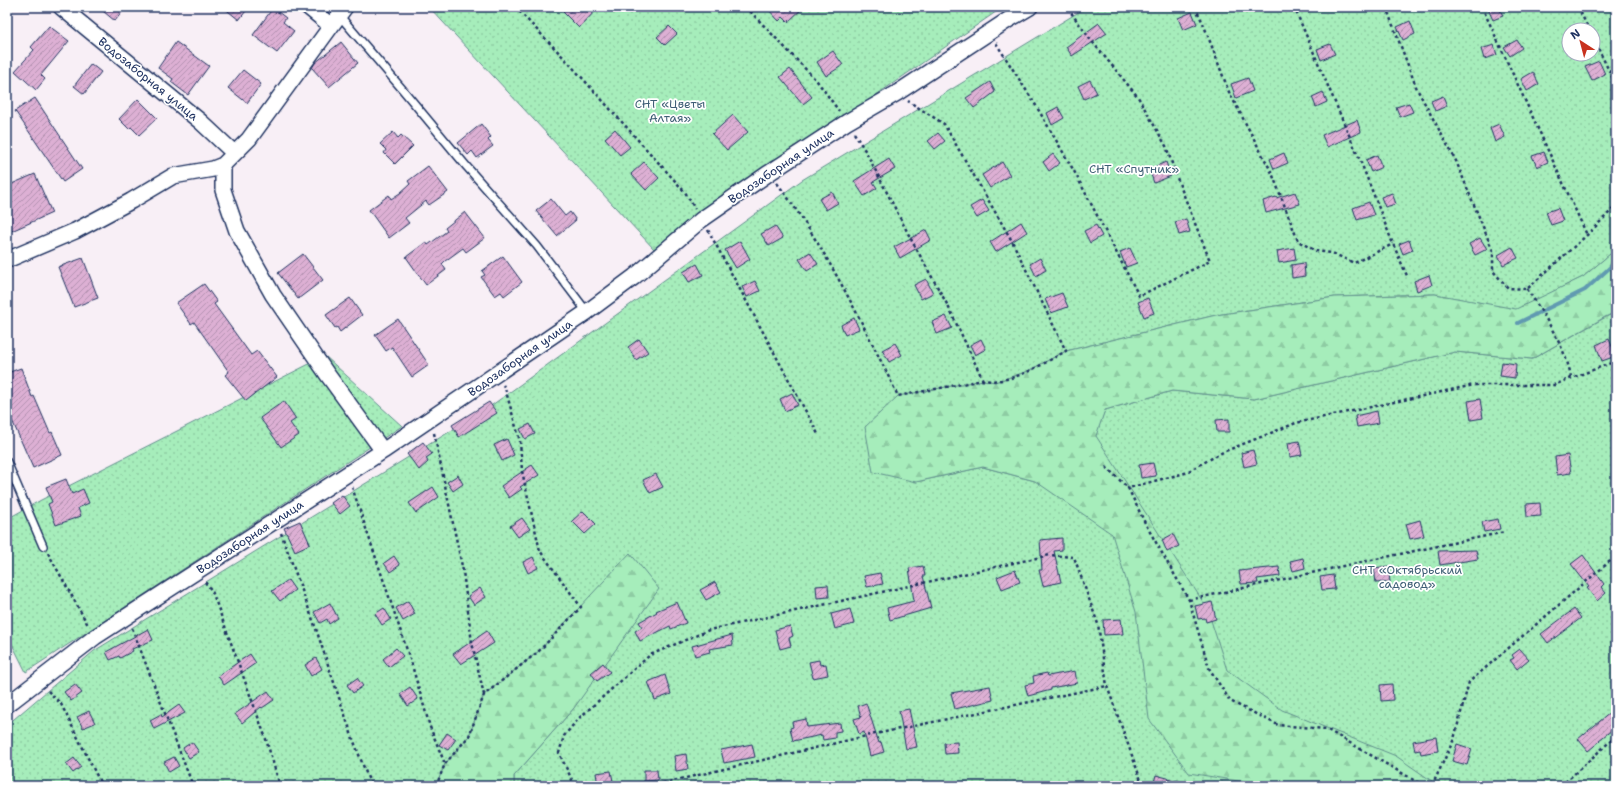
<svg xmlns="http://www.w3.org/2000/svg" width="1623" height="793" font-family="'Shantell Sans',sans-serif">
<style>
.grass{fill:url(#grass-dots);stroke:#608e8c;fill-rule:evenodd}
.forest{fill:url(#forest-firs);stroke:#608e8c}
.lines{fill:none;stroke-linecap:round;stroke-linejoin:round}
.stream{stroke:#619ab1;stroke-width:4}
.building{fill:url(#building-hatch);stroke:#1b2f5e}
.lane-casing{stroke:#1b2f5e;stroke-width:10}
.street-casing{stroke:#1b2f5e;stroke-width:18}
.path{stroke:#1b2f5e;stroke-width:2.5;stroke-dasharray:3 3;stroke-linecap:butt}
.lane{stroke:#fff;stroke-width:7}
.street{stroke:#fff;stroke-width:15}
.labels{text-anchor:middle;stroke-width:3.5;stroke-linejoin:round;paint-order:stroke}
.street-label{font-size:12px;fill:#1b2f5e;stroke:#fff}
.park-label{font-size:12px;fill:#3e5e75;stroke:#fff}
</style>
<defs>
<pattern id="grass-dots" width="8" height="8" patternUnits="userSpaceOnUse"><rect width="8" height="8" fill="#a6edbb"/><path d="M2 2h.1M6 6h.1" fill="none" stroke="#8ecca3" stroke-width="1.8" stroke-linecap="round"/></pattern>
<pattern id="forest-firs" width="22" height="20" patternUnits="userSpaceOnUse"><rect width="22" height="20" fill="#a6edbb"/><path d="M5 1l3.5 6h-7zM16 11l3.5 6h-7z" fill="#8ecca3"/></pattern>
<pattern id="building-hatch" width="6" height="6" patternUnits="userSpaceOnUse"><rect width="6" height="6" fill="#ddb0d4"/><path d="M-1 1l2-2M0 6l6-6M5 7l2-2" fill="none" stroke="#b290af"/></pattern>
</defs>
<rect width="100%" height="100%" fill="#f8eff6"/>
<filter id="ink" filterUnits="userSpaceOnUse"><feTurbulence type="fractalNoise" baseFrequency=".025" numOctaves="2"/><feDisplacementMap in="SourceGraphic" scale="8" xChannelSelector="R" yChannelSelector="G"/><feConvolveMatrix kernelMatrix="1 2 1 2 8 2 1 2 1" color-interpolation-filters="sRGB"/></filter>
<g filter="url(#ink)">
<path class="grass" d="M429,7H1003L654,249Z
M1087,7H1616V249L1583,277L1516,310L1435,294L1335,297L1216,315L1066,351L1026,372L995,382L983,380L916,482L983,467L1035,481L1095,436L1105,410L1172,391L1254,399L1455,352L1532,359L1606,317L1616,312V786H514V776L574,708L581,607L539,651L484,695L469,736L445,764L436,786H7V725L94,651L488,408L802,180ZM1569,30H1593V54H1569Z
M325,356L402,426L26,672L7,634V519L41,500Z"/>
<path class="forest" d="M1616,249V312L1605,317L1532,359L1455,352L1254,399L1172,391L1105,410L1096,436L1207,608L1227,670L1282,710L1396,756L1439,786H1269L1189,773L1149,719L1136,612L1112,534L1035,481L983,467L916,482L873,472L865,427L898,396L983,380L995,382L1026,372L1066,351L1216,315L1335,297L1435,294L1516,309L1583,277Z
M630,553L659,589L574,708L514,776V786H436L445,764L469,736L484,695L539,651Z"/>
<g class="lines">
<path class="stream" d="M1518,323L1585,290L1616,262"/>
</g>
<path class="building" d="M98,7H126L115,21Z
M223,7H249L239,20Z
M558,7H599L579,28Z
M766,7H804L788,22L783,17L779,21Z
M1487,7H1499L1503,16L1493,20Z
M273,8L286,18L283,22L294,31L277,53L253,35Z
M1192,12L1197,24L1183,30L1178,18Z
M1410,21L1415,34L1403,40L1397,27Z
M1099,23L1107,33L1072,56L1066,47Z
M49,26L69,41L41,75L45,79L36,90L15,71L34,50L31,47Z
M669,26L677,34L665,45L657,37Z
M1517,40L1522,48L1510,56L1504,47Z
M176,42L209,66L188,95L171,82L173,79L158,68Z
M341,42L358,63L329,87L312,68L315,63Z
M1330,44L1335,54L1321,60L1317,49Z
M1494,45L1497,55L1484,59L1481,49Z
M833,51L843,65L826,76L817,62Z
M1599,61L1605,74L1592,81L1585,67Z
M91,64L101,72L84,94L74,86Z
M790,69L812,97L803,104L780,77Z
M243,70L261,84L247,103L228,88Z
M1533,72L1539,84L1527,91L1521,79Z
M1248,78L1253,91L1236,98L1231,84Z
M1090,80L1097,93L1084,99L1078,86Z
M990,82L995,92L974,108L966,98Z
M1323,92L1327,102L1316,107L1312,97Z
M1443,96L1447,106L1435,111L1431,101Z
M35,98L82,169L63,182L15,111Z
M138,99L157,118L139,135L131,127L129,129L119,119Z
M1409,103L1413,112L1400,117L1396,107Z
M1058,107L1064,118L1052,125L1047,113Z
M733,115L748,132L727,150L712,134Z
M1357,120L1361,132L1327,147L1322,135Z
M481,124L491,137L488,140L493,146L477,158L472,151L468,155L458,143Z
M1499,124L1505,137L1495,142L1490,128Z
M615,129L630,147L620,155L605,138Z
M393,132L398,138L401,135L413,146L395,164L384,153L386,150L380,144Z
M938,133L945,141L935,149L928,141Z
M1544,152L1548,162L1537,167L1532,156Z
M1284,153L1288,163L1274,169L1270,159Z
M1053,154L1060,163L1049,171L1043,162Z
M1377,155L1382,167L1371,172L1366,160Z
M889,159L895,169L873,182L877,188L864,196L854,181Z
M644,162L659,178L646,190L631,174Z
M1002,162L1010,175L990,188L982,175Z
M1166,162L1171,176L1154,183L1149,169Z
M428,166L448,192L429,205L426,201L405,218L409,223L389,238L369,210L389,195L391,199L400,193L410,184L408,181Z
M35,174L52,213L7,233V186Z
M832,192L838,203L826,210L819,199Z
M1295,192L1300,204L1266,213L1263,201L1276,197V198Z
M1392,193L1396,204L1385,207L1381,197Z
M551,199L565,216L570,212L576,220L557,236L536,211Z
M982,200L989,211L977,218L970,207Z
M1369,202L1374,215L1357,220L1353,208Z
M1558,208L1563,221L1551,225L1546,212Z
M465,212L485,238L466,252L463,248L445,261L442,264L446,270L426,285L406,257L426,242L428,245L447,231L445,228Z
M1186,219L1190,232L1179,235L1175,222Z
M1021,222L1027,232L996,252L990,242Z
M1096,225L1102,236L1090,243L1084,231Z
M775,226L783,238L769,246L761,234Z
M926,230L931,240L900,258L894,247Z
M1480,238L1487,249L1475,255L1469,244Z
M1409,240L1413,250L1403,254L1399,244Z
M740,241L750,259L736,268L725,250Z
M1512,247L1518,258L1503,265L1498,255Z
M1130,248L1137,263L1126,267L1120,252Z
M1294,248L1296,260L1279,263L1277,251Z
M810,252L818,264L807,271L799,259Z
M303,254L323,280L298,299L278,273Z
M503,256L522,282L504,296L501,292L495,296L481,277L485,275L482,271Z
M83,258L98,298L74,307L58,267Z
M1040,258L1046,270L1036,276L1030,264Z
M1304,263L1305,276L1292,278L1291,265Z
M697,264L703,275L689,282L683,272Z
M1429,275L1432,285L1417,291L1414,281Z
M926,279L933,293L921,299L914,285Z
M755,281L760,291L747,297L742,287Z
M204,284L217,302L214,304L251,355L257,351L277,377L246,401L225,375L229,372L194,322L191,324L176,303Z
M1062,293L1068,307L1051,313L1045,299Z
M350,298L362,315L340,332L337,327L335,328L326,315Z
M1148,298L1154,313L1144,317L1138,302Z
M946,316L952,328L937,334L932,322Z
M854,318L859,329L845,335L841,325Z
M398,319L429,365L412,377L392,347L386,351L375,335Z
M639,339L648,352L636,360L628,347Z
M981,339L986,349L975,355L970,345Z
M1609,339L1616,356L1602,361L1596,345Z
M895,343L902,355L889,362L882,350Z
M1502,362L1516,364L1515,378L1500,376Z
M21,368L32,397L34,396L50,433L52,432L62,455L33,468L7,409V373Z
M792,393L798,405L785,411L780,399Z
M1480,399L1483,418L1471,420L1468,401Z
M284,401L296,419L290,423L299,435L281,447L260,418Z
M489,402L497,413L459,437L452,425Z
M1377,411L1379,423L1357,427L1355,416Z
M1229,419V432H1217L1216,420Z
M530,424L535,434L525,439L520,429Z
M507,439L514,455L502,461L494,445Z
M1299,441L1302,455L1290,457L1288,443Z
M423,442L432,454L426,458L428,462L419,470L407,454Z
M1253,450L1257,464L1244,467L1241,453Z
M1568,455L1571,473L1557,475L1555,457Z
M1153,463L1156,476L1141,478L1139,465Z
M532,465L539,475L520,487L522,489L509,498L501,486Z
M656,474L663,487L650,493L643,480Z
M458,475L463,484L453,491L447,482Z
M66,479L72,494L83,489L89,503L78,508L81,516L56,525L48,504L52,502L46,487Z
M433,487L439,497L416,513L409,503Z
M342,495L350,506L340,514L331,503Z
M1540,503L1541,516L1527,517L1526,504Z
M583,511L596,524L585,534L572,521Z
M522,518L530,529L518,537L510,526Z
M1498,519L1500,529L1484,532L1482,522Z
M1420,520L1424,536L1410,539L1406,524Z
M300,521L310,544L295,551L284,528Z
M1173,534L1179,546L1167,552L1162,540Z
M1062,538V550L1054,551L1061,582L1043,586L1039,570H1042L1040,540Z
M1476,550L1478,559L1440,565L1438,551Z
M1583,555L1604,584L1601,587L1606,593L1597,601L1587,588L1589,587L1571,564Z
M394,556L400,565L390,572L384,563Z
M533,557L538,568L528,573L523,562Z
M1303,558L1305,568L1293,571L1290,561Z
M923,566L925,576H923L931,608L890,620L887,608L914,601L909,568Z
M1388,566L1390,582L1376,583L1374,568Z
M1279,567L1280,576L1257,579L1258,583L1241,584L1239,571Z
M1015,570L1020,582L1002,589L997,577Z
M880,573L883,584L867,587L864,576Z
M1333,575L1335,589L1322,590L1320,577Z
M288,580L295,590L280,601L272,591Z
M715,582L721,592L706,600L700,590Z
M828,585L829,597L817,598L816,586Z
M480,588L486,597L474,605L468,596Z
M408,601L415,614L403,621L396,608Z
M677,602L686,623L671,629L670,626L640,641L635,631L642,627L639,622L657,612L656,611Z
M1212,602L1216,619L1206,622L1205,618L1198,619L1195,606Z
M330,603L338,618L329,624L327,619L320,623L314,612Z
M384,608L391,619L382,625L375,614Z
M850,609L854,624L835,629L831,614Z
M1574,609L1581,618L1548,643L1541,634Z
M1121,619L1123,634L1104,635L1103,620Z
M790,626L793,636L789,638L791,646L780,649L775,630Z
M148,629L153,640L132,649L133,651L120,658L119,656L110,660L106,652Z
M487,631L494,643L461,664L453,654Z
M732,635L733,645L709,649L710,652L695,656L692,646Z
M396,648L403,656L389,667L383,659Z
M1520,649L1529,659L1517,669L1510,660L1514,658L1512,655Z
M250,654L256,663L224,685L218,676Z
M316,658L322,669L311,676L305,665Z
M819,660L820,665L826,664L828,675L813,678L809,662Z
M603,663L610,672L597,681L591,673Z
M1075,671L1077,683L1051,688V690L1028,696L1025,685L1034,683L1033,676L1047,673L1048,676Z
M665,675L671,694L655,700L648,682Z
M357,678L363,686L353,693L347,685Z
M75,684L82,693L71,701L64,692Z
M1392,684L1393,700L1381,701L1380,685Z
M990,686L993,700L955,709L951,693Z
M410,687L418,699L408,706L400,694Z
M268,691L274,700L262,708L261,707L242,723L235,714Z
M866,703L879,743L881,742L884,752L870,756L864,732L859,734L854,719L861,717L858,706Z
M179,705L185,713L154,729L150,720L161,714L162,717Z
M1616,708V727L1599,740L1600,741L1588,751L1578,739Z
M909,709L917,747L906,749L899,711Z
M89,711L95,723L83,728L77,717Z
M806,719L807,727L840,723L841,731L835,732V738L823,740L822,735L793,741L790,728L793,727L792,722Z
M447,733L456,739L448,750L439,745Z
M1436,737L1438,751L1421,754L1420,750L1415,751L1413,741Z
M192,742L199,752L189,758L183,748Z
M957,742L958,753L945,754L944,743Z
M752,744L755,757L724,763L721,750Z
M1457,744L1472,749L1467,765L1452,761Z
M686,754L688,769L676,771L674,756Z
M174,757L179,766L169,772L164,762Z
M74,758L81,767L73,773L66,764Z
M644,770H657L658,780L644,781Z
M611,771L614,786H598L596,773Z
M1156,775L1186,783L1185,786H1153Z"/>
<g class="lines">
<defs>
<path id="lane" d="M339,15L403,90L467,167L537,246L587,312
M7,462L43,546"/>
<path id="street" d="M61,7L201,122L234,153
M308,7L330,25
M223,165V190L237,231L273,295L327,374L383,451
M7,260L75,231L131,201L173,176L213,169L223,165L249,139L345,7
M7,705L95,637L383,451L587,312L634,277L701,220L769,173L847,122L897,93L1008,20L1030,7"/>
</defs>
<use href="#lane" class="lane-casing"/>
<use href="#street" class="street-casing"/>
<path class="path" d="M515,7L566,60L685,192L695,209
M746,7L817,81L839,111
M1195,7L1203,23L1229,92L1272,173L1298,241L1316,251L1332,253L1354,263L1393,244
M1294,7L1362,165L1393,244L1408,278
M1386,7L1417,89L1456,161L1493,251V271L1508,288L1527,289L1587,235L1616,206
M1482,7L1587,235
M1578,7L1589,30
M1593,38L1616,85
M996,43L1035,104L1074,171L1139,296L1210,261L1177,178L1166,146L1138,97L1090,39L1067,7
M854,133L866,152L912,241L948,306L983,380
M777,183C826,248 862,322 898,396L983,380C1012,385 1042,364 1066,351L1012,241L944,124L908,101
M708,230L818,434
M1527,289C1542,312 1568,351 1571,378
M434,433L463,571L472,643L484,695
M1106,467L1128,488
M352,487L411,662L430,727L445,764
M281,533L315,626L353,739L371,786
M48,553L88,625
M205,582L212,591L265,736L280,786
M1189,600L1343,566L1505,532
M132,628L193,786
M48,691L61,704L102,786
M436,786L445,764L469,736L484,695L539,651L581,607L540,551L522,471L520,441L505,388L503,385
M575,786L559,753L564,736L578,719L650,655L709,630L1050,555L1074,557L1098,624L1107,686L1143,786
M651,786L875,734L1107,686
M1424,786L1326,729L1278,725L1230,701L1209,668L1189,600L1146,525L1128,488L1185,473L1223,452L1296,423L1474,385H1554L1616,361
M1432,786L1454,739L1469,682L1616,556
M1561,786L1616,736"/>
<use href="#lane" class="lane"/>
<use href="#street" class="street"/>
</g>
</g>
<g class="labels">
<g class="street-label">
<text transform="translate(148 79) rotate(39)" y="4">Водозаборная улица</text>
<text transform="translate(781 166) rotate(-34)" y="4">Водозаборная улица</text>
<text transform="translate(520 358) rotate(-35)" y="4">Водозаборная улица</text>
<text transform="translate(250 537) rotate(-33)" y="4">Водозаборная улица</text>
</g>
<g class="park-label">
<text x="670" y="108">СНТ «Цветы<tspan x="670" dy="14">Алтая»</tspan></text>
<text x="1134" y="173">СНТ «Спутник»</text>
<text x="1407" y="574">СНТ «Октябрьский<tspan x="1407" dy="14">садовод»</tspan></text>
</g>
</g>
<rect width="1623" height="793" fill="none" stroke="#fff" stroke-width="24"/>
<rect x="12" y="12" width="1599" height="769" fill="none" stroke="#1b2f5e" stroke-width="1.5" filter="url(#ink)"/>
<g transform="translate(1581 42) rotate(324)"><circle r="19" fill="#ffffff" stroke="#a4acbf"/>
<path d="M0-3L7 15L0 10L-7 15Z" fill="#c8321e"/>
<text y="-6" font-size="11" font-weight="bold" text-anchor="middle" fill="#1b2f5e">N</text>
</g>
</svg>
